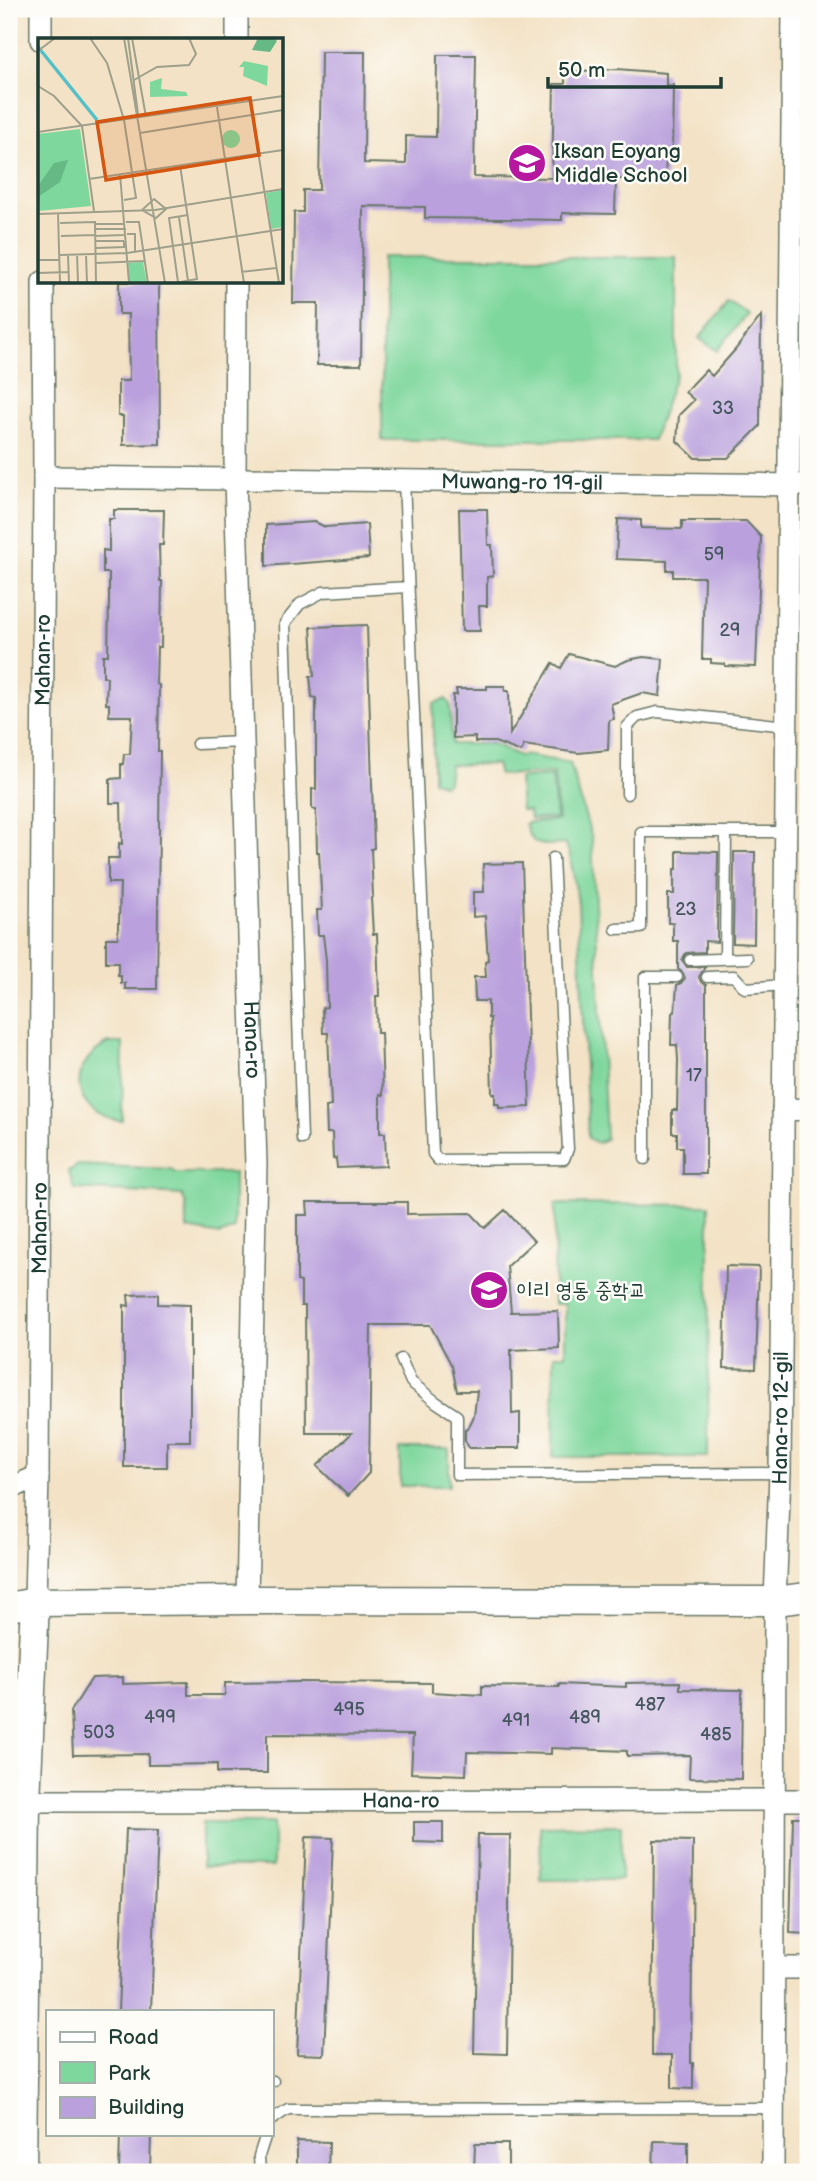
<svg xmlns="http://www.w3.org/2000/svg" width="817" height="2181" font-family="'Balsamiq Sans','Poor Story',sans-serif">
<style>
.green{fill:#7ed79c;stroke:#4e8a68;stroke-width:2}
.building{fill:#baa1dd}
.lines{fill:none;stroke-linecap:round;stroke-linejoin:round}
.service-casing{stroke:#697767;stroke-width:13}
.minor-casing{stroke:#697767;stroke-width:24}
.tertiary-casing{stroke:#697767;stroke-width:31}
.service{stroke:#fff;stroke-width:10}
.minor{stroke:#fff;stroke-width:21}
.tertiary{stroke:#fff;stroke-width:28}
.labels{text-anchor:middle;stroke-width:5;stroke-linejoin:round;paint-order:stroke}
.number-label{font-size:18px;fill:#46565e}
.poi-label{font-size:21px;fill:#1f3d34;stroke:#fdfcf7;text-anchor:start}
.street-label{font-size:21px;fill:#1f3d34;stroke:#fdfcf7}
.inset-river{fill:none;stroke:#53c0ca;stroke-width:3.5}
.inset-road{fill:none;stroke:#9ea08b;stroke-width:2}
.view{fill:#d45610;fill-opacity:0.15;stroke:#d45610;stroke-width:3.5}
.inset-edge{fill:none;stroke:#1f3d34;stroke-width:3.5}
</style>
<rect width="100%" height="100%" fill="#fdfcf7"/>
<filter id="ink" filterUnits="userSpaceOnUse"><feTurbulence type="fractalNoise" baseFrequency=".0143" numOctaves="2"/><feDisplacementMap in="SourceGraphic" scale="14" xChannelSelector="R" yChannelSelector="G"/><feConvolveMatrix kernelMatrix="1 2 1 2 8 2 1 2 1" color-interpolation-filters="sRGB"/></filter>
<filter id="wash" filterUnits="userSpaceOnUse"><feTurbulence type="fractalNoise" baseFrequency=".00686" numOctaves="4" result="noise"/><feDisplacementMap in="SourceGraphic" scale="28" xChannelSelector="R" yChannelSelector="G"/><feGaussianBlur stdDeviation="1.57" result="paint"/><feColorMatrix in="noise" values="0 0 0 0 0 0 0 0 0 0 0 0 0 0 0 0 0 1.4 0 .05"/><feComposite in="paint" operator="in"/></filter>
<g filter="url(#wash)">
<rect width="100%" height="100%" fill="#f3e2c5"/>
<path class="green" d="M382,257H676V373L653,440H382Z
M729,301L747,314L717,351L699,338Z
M446,699L450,704L452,744H494L519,756L524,755L570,763L592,839L606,1139L597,1143L588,1138L578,902L570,856L566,844C542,845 532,850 525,823L558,820L554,773L499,775L496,764L450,765L448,782L444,785L433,780V708L434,703Z
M552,776L556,818L530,819L529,811L521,810L519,778Z
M109,1043H123L122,1121C72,1117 64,1064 109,1043Z
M78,1165L171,1169L175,1173H234V1229L220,1235L187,1229L186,1204L182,1195L74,1189L69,1171Z
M555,1204L709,1205L708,1457H553L554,1355H565V1304H554Z
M400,1449H449V1486H400Z
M202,1823H273V1867H202Z
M621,1825V1880H541L540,1826Z"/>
<g id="blocks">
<path class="building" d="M321,52H365L364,163L406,164V136L436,137L437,55H476L474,177L552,178L554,84H565V72L617,69L666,73V85H673L672,157H666L665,179H616L615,214L562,213V220L425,218V207L363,206L361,365H317L318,303H293L294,212H303V190H319Z
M119,282H159L160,444L123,445V416H118V381H129L128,314H119Z
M761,316L760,426L728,458H695L677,441L679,415L694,400L685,392L706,370L712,376L735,350Z
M459,509H487L488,545H492L493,576L487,577V606H479L480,631H462Z
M114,510H164L163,545H159L160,581H162L161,647H157L156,684L159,685L158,751H160L157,989H125V983H121V975H118V962H106V938H118V923H119L120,883H108V858H119V843L122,844L121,803H110V779L121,778V764H123L124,754H130L132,716H109V704H106L107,677H103V655H108L109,601V573H103V550L109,551V519H114Z
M618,519L641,520V528L682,529V521H746L761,537L756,667L725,666V664L711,663V659H702L704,577H673V570H667V561L616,559Z
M315,522L325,527L367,524L369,558L266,566V525Z
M367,625L374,848L371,849L373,897L371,898L373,934H377L379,996H376L377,1033H381L383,1095L380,1094V1133H385L386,1166L337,1168L336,1158L333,1159L332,1133H327L326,1107L331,1106L328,1033H323L322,1008L327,1007L326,960L323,935H318L317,910H322L319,852H317L316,810L312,809V789H316V698L312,697L310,676H314L311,627Z
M569,654L615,666L628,660L643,657L663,659L660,696L642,693L611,704L614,719L609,720L608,750L578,753L524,745L521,752L495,742H475V737L453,738V695H457L456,689H487V686H505V691H509L510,734L553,663L561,668Z
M677,851L718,852L717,942L705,941V952L686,953L682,960L687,967H705L699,977L701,982L706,985V1174H683V1147H677V1133H672V1110H677L678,1060L677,1045H671L672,1013L675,1012L677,985L681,983L685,978L683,973L678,969V941H673V923H668V894H674V869H677Z
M734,852H755L754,944L733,943Z
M522,863L530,1107L499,1108V1104H495V1094H492L490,1018H488V1001H475L474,977H486L485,961L488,960L485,916L473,917V892H484L483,864Z
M307,1202H407V1214L471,1213L485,1228L505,1210L534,1241L507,1266L511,1312L558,1311L559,1348L511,1350L512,1414L520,1413V1448H469L465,1440V1430L468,1429L474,1416L477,1391H457L452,1366L430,1325H371L369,1473L348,1496L317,1466L352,1433H306L305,1306H301V1282L297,1281V1215H308Z
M726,1266L759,1267L756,1369L724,1368Z
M158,1294V1304L190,1305V1441H167V1467H124V1305L129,1306L128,1295Z
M123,1677V1684L188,1682V1695H225V1683L298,1682L432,1683V1692L482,1695V1686L559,1687V1684L626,1687V1683L680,1682V1689L742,1690L741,1779L689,1778L690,1755L627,1756V1751L551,1748V1754L467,1752L466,1775L411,1773L413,1735L267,1734V1773H217V1764L148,1765V1754L73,1755L71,1711L92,1678Z
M793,1817H808V1934L790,1933Z
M414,1822H443V1843L414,1842Z
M126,1829L158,1830L151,2011H118Z
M478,1835H510L507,2054L474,2053Z
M306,1837L333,1838L324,2055L297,2054Z
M654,1840L693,1841L691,2063H693V2089L672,2088V2055H652Z
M120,2134H151L150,2172H119Z
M297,2141L329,2142L328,2172H297Z
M654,2141L688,2142V2172H653Z
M475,2144H508V2172H474Z"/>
</g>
</g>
<g filter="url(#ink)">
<use href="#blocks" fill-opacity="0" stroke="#697767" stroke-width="2"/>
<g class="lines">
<defs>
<path id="service" d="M404,481L433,1154L438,1160L564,1159L568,1149L553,858
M197,744L243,742
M627,794V727L637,717L657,712L787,726
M616,929L641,928V832H786
M725,958L726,832
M690,960L747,958
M707,977L734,976L745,988L784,985
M302,1139L285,623L300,604L323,592L408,587
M645,1159V977H677
M401,1359L411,1382L436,1402L457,1416V1475L780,1473
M271,2081H273
M271,2120L288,2109L773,2108
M260,2172L259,2156L266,2134"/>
<g id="minor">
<path d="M41,9V40"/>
<path d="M237,40V9"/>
<path id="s1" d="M236,282L235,479L256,1164L247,1600"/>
<path id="s2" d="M44,477L808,485"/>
<path d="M783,1110L808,1109"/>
<path d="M9,1489L38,1476"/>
<path id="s3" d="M35,1602L38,1476L44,477L43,282"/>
<path id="s4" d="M9,1803L26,1801L808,1800"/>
<path d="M775,1968H808"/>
<path id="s5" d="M773,2172L775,1601L780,1473L793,9"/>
</g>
<path id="tertiary" d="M9,1607L35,1602L247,1600L775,1601L808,1597
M22,2172L26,1801L35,1602"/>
</defs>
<use href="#service" class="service-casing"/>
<use href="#minor" class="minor-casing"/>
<use href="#tertiary" class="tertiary-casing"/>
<use href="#service" class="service"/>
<use href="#minor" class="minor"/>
<use href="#tertiary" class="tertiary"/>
</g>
</g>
<defs>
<symbol id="school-disc" viewBox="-11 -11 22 22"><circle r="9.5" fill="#b5179e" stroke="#fdfcf7"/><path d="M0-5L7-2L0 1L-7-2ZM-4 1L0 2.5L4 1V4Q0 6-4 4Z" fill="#fff"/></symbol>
</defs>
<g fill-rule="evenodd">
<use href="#school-disc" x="505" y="141" width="44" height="44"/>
<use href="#school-disc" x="467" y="1268" width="44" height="44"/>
</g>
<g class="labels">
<g class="number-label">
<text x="723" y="414">33</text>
<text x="714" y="560">59</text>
<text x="730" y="636">29</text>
<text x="686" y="915">23</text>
<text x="694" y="1081">17</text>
<text x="650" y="1710">487</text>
<text x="349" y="1715">495</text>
<text x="160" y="1723">499</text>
<text x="585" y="1723">489</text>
<text x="516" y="1726">491</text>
<text x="99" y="1738">503</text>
<text x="716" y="1740">485</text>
</g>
<g class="poi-label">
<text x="554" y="158">Iksan Eoyang<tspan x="554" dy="24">Middle School</tspan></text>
<text x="516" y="1297">이리 영동 중학교</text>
</g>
<g class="street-label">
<text dy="7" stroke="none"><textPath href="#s2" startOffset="478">Muwang-ro 19-gil</textPath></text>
<text dy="7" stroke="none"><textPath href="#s3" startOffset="942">Mahan-ro</textPath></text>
<text dy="7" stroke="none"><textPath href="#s1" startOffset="758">Hana-ro</textPath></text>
<text dy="7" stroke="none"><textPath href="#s3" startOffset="374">Mahan-ro</textPath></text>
<text dy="7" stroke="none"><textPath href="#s5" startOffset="754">Hana-ro 12-gil</textPath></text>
<text dy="7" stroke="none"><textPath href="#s4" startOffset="392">Hana-ro</textPath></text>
</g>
</g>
<g transform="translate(38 38)">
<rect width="245" height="245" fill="#f3e2c5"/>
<path d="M206,23L230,28L229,48L205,38L206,29H201ZM124,40L123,51L148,54L150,58L112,59V44ZM42,91L53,168L0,173V96ZM184 101a9 9 0 1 1 18 0a9 9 0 1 1-18 0ZM245,152V189L233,191L228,155ZM105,224L109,245H91L90,225Z" fill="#7ed79c"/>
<path d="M220,0H235L239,3L232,14L214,12ZM30,122L22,144L0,159V148L16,125Z" fill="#66b884"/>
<path class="inset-river" d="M0,9L59,82"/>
<path class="inset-road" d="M52,0L69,25L86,82L98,160L86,162M86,0L127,245M90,0L100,76M94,0L108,79M0,13L17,0M96,42L119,29L151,27L158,16L151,0M0,48L16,58L44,88L56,173M212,63L241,245M179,69L206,245M0,94L245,58M102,95L245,72M82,136L91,245M51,141L245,112M116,161L128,171L118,180L104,172ZM20,175L22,245M0,176L117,172L245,151M141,179L150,243M88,184H101L110,245M22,185L57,184L58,245M57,186H86M57,191H88M89,196H97V214M23,198L57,197M57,198L86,197M57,203H86M58,210L86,209V203M39,216L40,245M48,216L49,245M22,217L89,215L245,191M30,217L31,245M0,222H22M58,225L107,223M203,234L238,230M0,235L31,234M140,244L131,180L150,177M137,245L159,241L142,127"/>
<path class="view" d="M212,60L221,117L68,142L59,84Z"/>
<rect width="245" height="245" class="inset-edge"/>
</g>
<rect width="817" height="2181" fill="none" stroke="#fdfcf7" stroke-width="35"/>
<rect x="46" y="2010" width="228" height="126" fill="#fdfcf7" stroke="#a4b0a9" stroke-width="2"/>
<rect x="60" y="2032" width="35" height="10" fill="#ffffff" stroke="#a4b0a9" stroke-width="2"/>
<text x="108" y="2044" font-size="21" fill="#1f3d34">Road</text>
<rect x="60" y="2062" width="35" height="21" fill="#7ed79c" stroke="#a4b0a9" stroke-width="2"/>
<text x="108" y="2080" font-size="21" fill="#1f3d34">Park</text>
<rect x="60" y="2097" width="35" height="21" fill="#baa1dd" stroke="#a4b0a9" stroke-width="2"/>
<text x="108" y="2114" font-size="21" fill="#1f3d34">Building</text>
<path d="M548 77v10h173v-10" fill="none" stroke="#1f3d34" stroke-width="3.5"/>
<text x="558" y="77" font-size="21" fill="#1f3d34" stroke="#fdfcf7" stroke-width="5" paint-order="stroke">50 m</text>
</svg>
